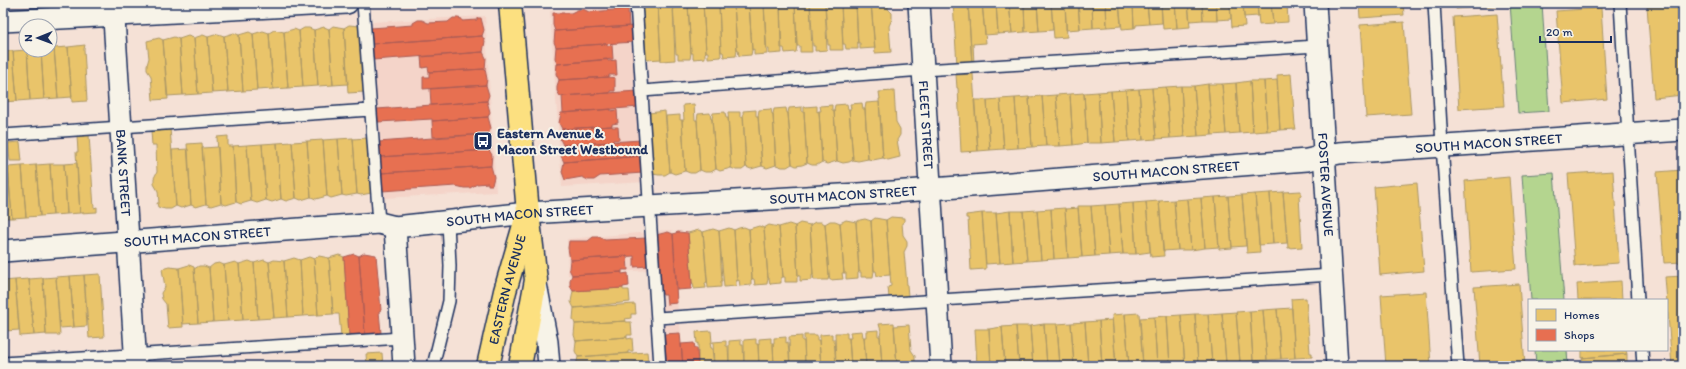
<svg xmlns="http://www.w3.org/2000/svg" width="1686" height="369" font-family="Itim,sans-serif">
<style>
.built{fill:#f4d4c9}
.green{fill:#b4d58f;stroke:#688276}
.homes{fill:#e9c46a;stroke:#ab9766}
.shops{fill:#e76f51;stroke:#aa5c55}
.lines{fill:none;stroke-linecap:round;stroke-linejoin:round}
.lane-casing{stroke:#1b2f5e;stroke-width:14}
.street-casing{stroke:#1b2f5e;stroke-width:24}
.primary-casing{stroke:#1b2f5e;stroke-width:25}
.lane{stroke:#f7f3e8;stroke-width:11}
.street{stroke:#f7f3e8;stroke-width:21}
.primary{stroke:#fce080;stroke-width:22}
.labels{text-anchor:middle;stroke-width:4;stroke-linejoin:round;paint-order:stroke}
.street-label{font-size:14px;fill:#1b2f5e;stroke:#f7f3e8}
.poi-label{font-size:14px;font-weight:bold;fill:#1b2f5e;stroke:#f7f3e8;text-anchor:start}
</style>
<rect width="100%" height="100%" fill="#f5e1d6"/>
<filter id="ink" filterUnits="userSpaceOnUse"><feTurbulence type="fractalNoise" baseFrequency=".025" numOctaves="2"/><feDisplacementMap in="SourceGraphic" scale="8" xChannelSelector="R" yChannelSelector="G"/><feConvolveMatrix kernelMatrix="1 2 1 2 8 2 1 2 1" color-interpolation-filters="sRGB"/></filter>
<g filter="url(#ink)">
<path class="built" d="M633,6L645,182L562,187L550,11Z
M485,16L496,192L383,198L370,22Z
M672,230L678,311L659,312L653,231Z
M650,232L651,270L568,275L567,239Z
M680,323L683,366H665L663,326Z"/>
<path class="green" d="M1510,3H1542L1549,111L1518,113Z
M1554,173L1564,300H1531L1522,175Z
M1535,350H1567L1568,366H1536Z"/>
<path class="homes" d="M677,3L688,4L691,53L690,59H678V54H676L673,5Z
M690,3H703L706,52L705,53V58L693,59V53H691L688,4Z
M703,3H719L721,57L708,58V52H706Z
M719,3H734L737,50L736,56L724,57L723,52H721Z
M734,3H749L752,50L751,55L739,56L738,50H737Z
M749,3H764L767,54L754,55V49L752,50Z
M764,3H780L782,53L769,54V49H766Z
M780,3H795L797,46L796,52L785,53L784,48H781Z
M795,3H810L812,52H800V46H797Z
M810,3H825L827,50L815,51V46H813Z
M825,3H841L843,50H830V45H828Z
M841,3H856L858,49H846L845,44H843Z
M856,3H871L875,48L860,49V43H858Z
M871,3H888V9L892,13V19L889,26L891,52L875,53Z
M953,3H968L972,64L957,65Z
M968,3H982L986,43L973,44L974,64H972Z
M982,3H996L998,34L985,35Z
M996,3H1009L1012,33L998,34Z
M1009,3H1024L1025,32L1012,33Z
M1024,3H1037L1039,31L1025,32Z
M1037,3H1051L1053,30L1039,31Z
M1051,3H1065L1067,37L1054,38Z
M1065,3H1078L1080,29L1066,30Z
M1078,3H1092L1093,28L1080,29Z
M1092,3H1106L1107,27L1093,28Z
M1106,3H1119L1121,26L1107,27Z
M1119,3H1133L1134,28L1122,29Z
M1133,3H1147L1149,24L1136,25V27L1134,28Z
M1147,3H1161L1162,23L1149,24Z
M1161,3H1175L1177,28L1163,29Z
M1175,3H1188L1190,27L1177,28Z
M1188,3H1202L1203,20L1190,21Z
M1202,3H1216L1217,20H1203Z
M1216,3H1230L1231,19L1217,20Z
M1230,3H1243L1245,26L1232,27Z
M1243,3H1257L1258,16L1244,17Z
M1257,3H1271L1273,24L1259,25Z
M1271,3H1287L1288,22L1273,23Z
M1359,3H1403L1404,15L1360,18Z
M1456,3H1501V5L1456,9Z
M1683,3V95L1654,98L1647,6Z
M652,4L658,6L661,59L646,60L643,12H641V7Z
M663,4L673,5L675,60L661,61L658,6Z
M1601,8L1607,99L1563,103L1556,11Z
M1497,14L1504,106L1459,109L1453,17Z
M1404,22L1411,114L1366,117L1360,25Z
M349,25L360,26L364,92L348,93L344,28Z
M333,26L344,28L348,84L333,85L329,29Z
M324,27L329,29L333,85L318,86L314,30Z
M304,28H309L314,30L318,86L303,87L299,31Z
M294,29L299,31L303,87L288,88L284,32Z
M274,30L284,32L288,88L273,89L269,33Z
M263,31L269,33L273,89L257,90L253,34Z
M249,32L253,34L257,90L243,91L239,35Z
M234,33L239,35L243,91L228,92L224,36Z
M218,34L224,36L228,92L212,93L208,37Z
M203,35L208,37L212,93L198,94L194,38Z
M188,36L194,38L198,94L183,95L179,39Z
M174,37L179,39L183,95L167,96L163,40Z
M159,38L163,40L168,99L153,100L151,76L147,70V65L149,58L147,41Z
M85,45L84,49L87,101L72,102L68,47Z
M68,47L72,97L58,98L54,48Z
M50,48H54L58,98L44,99L41,50H50Z
M27,50L30,100L17,101L13,51Z
M27,50H41L44,99L30,100Z
M3,51H13L17,101L3,102Z
M973,74L978,151L961,152L958,88H957L956,75Z
M1291,74L1295,125L1296,129L1280,130L1277,75Z
M1277,80L1280,130L1267,131L1264,81Z
M1250,81H1264L1267,131L1253,132Z
M1250,81L1253,132L1239,133L1236,83Z
M1236,83L1239,133L1226,134L1222,84Z
M1208,84L1212,135L1198,136L1194,86Z
M1208,84H1222L1226,134L1212,135Z
M1181,86L1184,137L1170,138L1166,87Z
M1181,86H1194L1198,136L1184,137Z
M1166,87L1170,138L1156,139L1152,88Z
M1152,88L1156,139L1143,140L1139,89Z
M1139,89L1143,140L1129,141L1126,90Z
M1126,90L1129,141L1115,142L1111,91Z
M894,91L896,122L900,129V135L897,140L900,157L888,160L883,158L879,99H880L879,92Z
M1111,91L1115,142L1101,143L1098,92Z
M1098,92L1101,143H1087L1084,93Z
M1084,93L1087,143L1073,145L1070,94Z
M1070,94L1073,145L1060,146L1056,95Z
M1056,95L1060,146H1046L1042,96Z
M1042,96L1046,146L1032,147L1029,97Z
M1029,97L1032,147L1018,148L1015,98Z
M1015,98L1018,148L1004,149L1000,99Z
M1000,99L1004,149L990,150L987,100Z
M974,100H987L990,150L978,151Z
M879,102L883,158L873,160L868,159L865,109L866,103Z
M862,103L863,109H865L868,159L858,161L853,160L849,109H851L850,104Z
M694,104L695,120H697L700,170L695,173H690L685,171L682,120H684L683,105Z
M847,104L848,109H849L853,160L849,162L843,163L837,161L834,110L835,105Z
M832,105V110H834L837,161L827,164L822,162L819,111H821L820,106Z
M817,106V112L819,111L822,162L817,165H812L807,163L804,112V107Z
M802,107V112H804L807,163L802,165L796,166L792,164L788,113L789,108Z
M786,108L787,113H788L792,164L787,167H782L776,165L773,114L774,109Z
M771,109L772,114H773L776,165L767,168L762,166L758,116L759,110Z
M756,110V116H758L762,166L751,169L746,167L743,111Z
M665,111L670,172L665,175H659L652,174L651,169H653L649,113Z
M725,112L726,118H728L731,168L720,171L716,169L712,119L713,113Z
M728,112H740V117H743L746,167L742,170H736L731,168Z
M710,113L711,119H712L716,169L711,172H705L700,170L697,120L698,114Z
M680,115V120H682L685,171L675,174L670,172L666,116Z
M170,128L176,206L171,209H165L158,207L157,203H159L158,191L154,184V178L157,172L156,145H152L151,131Z
M89,135L94,208L97,207V212L80,213L76,152H78L77,136Z
M228,136V146H233L236,202L226,205L221,203L217,137Z
M353,138L357,194L346,196L342,195L338,139Z
M367,138L371,193L361,195L357,194L353,139Z
M338,139L342,195L331,198L327,196L323,140Z
M323,140L327,196L316,199L311,197L307,141Z
M307,141L311,197L301,200L296,198L292,142Z
M20,142L22,161H10L8,143Z
M292,142L296,198L286,201L281,199L277,143Z
M202,143L206,204L196,207L191,205L187,144Z
M277,143L281,199L272,202L266,200L262,144Z
M262,144L266,200L257,203L251,201L247,145Z
M247,145L251,201L241,204L236,202L233,146Z
M218,147L221,203L211,206L206,204L202,148Z
M188,149L191,205L181,208L176,206L172,150Z
M77,163L80,213L67,214L64,164Z
M50,164H64L67,214L53,215Z
M50,164L53,215L40,216L36,165Z
M36,165L40,216L26,217L22,166Z
M22,166L26,217L12,218L8,167Z
M8,167L12,218H3V168Z
M1683,170V262L1664,263L1657,172Z
M1613,171L1619,263L1575,266L1568,174Z
M1509,177L1516,269L1471,272L1465,181Z
M1417,183L1424,271L1380,275L1374,187Z
M1301,191V196H1299L1302,247L1288,248L1283,192Z
M1283,192L1287,243L1273,244L1270,193Z
M1270,193L1273,244L1259,245L1255,194Z
M1255,194L1260,252L1247,253L1242,195Z
M1242,195L1246,246L1232,247L1228,196Z
M1228,196L1232,248L1219,249L1215,197Z
M1215,197L1219,247L1205,248L1201,198Z
M1201,198L1205,248L1191,250L1187,199Z
M1187,199L1191,250H1178L1174,200Z
M1174,200L1178,250L1163,251L1159,201Z
M1159,201L1164,256L1151,257L1146,202Z
M1146,202L1150,252L1136,254L1133,203Z
M1133,203L1136,254H1123L1119,204Z
M1119,204L1123,254L1109,255L1105,205Z
M1105,205L1109,255L1095,256L1091,206Z
M1078,206H1091L1095,256L1082,257Z
M1065,208L1068,258L1054,259L1051,209Z
M1078,208L1082,257L1068,258L1065,209Z
M1051,209L1054,259L1041,260L1037,210Z
M1037,210L1041,260L1027,261L1023,211Z
M1010,211L1013,262L1000,263L996,213Z
M1010,211H1023L1027,261L1013,262Z
M982,213H996L1000,263L986,264Z
M982,213L986,269L971,270L968,218H966V215Z
M891,217L904,218V222L902,223L903,235L907,241V246L904,252L908,296L889,298L888,287L891,286L886,220Z
M875,218L886,220L890,275L877,276L876,271H874L871,221Z
M865,219L871,221L874,271L873,277H861V272H859L856,222L860,220Z
M846,220L856,222L859,272L858,273V278L846,279V273H844L840,223Z
M830,221H835L840,223L844,273H842L843,279L830,280L829,275L825,224Z
M815,222H821L825,224L829,275L828,280H814L813,275L810,225Z
M800,223L810,225L813,275H812V280L800,281V276H798L795,226Z
M789,224L795,226L798,276L797,277V282H785V277H783L779,227Z
M769,225L779,227L783,277L781,278V283L770,284L769,278H768L764,228Z
M759,226L764,228L768,278L767,284L755,285L754,279H752L749,229Z
M744,227L749,229L752,279L751,280V285L740,286L739,280L737,281L734,230L739,228Z
M729,228L734,230L737,281H736V286L724,287L719,231Z
M713,229L719,231L722,281H721V287L708,288L703,232Z
M699,230L703,232L707,282L705,283L706,288L694,289L693,283H692L688,233Z
M339,255L344,257L349,335L341,336L339,314H333L329,258Z
M319,256L329,258L333,314L318,315L314,259Z
M309,257L314,259L318,315L303,316L300,260Z
M294,258L300,260L303,316L288,317L284,261Z
M264,260L269,262L274,318L258,319L254,263Z
M274,260L284,261L288,317L274,318L269,262Z
M249,261L254,263L258,319L243,320L239,264Z
M235,262L239,264L243,320L228,321L224,265Z
M219,263L224,265L228,321L213,322L209,268L214,264Z
M189,265L194,267L198,323L183,324L179,268Z
M199,266H204L209,268L213,322L198,323L194,269Z
M169,267L179,268L183,327L168,328L166,304L162,299L161,293L165,287L162,269Z
M100,274L104,337L89,338L84,275Z
M84,275L87,326L74,327L70,276Z
M70,276L74,327L60,328L56,277Z
M1683,276V366H1672L1665,277Z
M56,277L60,335H46L43,278Z
M43,278L46,334L34,335L29,279Z
M29,279L34,335L20,336L15,280Z
M15,280L19,330L5,331L3,281Z
M1621,281L1622,300H1578L1577,284Z
M1519,284L1525,366H1480L1474,287Z
M623,288V290H629L630,302L574,308L571,302L573,291Z
M1426,292L1431,366H1386L1381,295Z
M1306,298L1310,353H1312V357L1295,358L1291,299Z
M3,303L5,331H3Z
M635,304L636,314H631V318L625,319L626,321L575,324L573,319L574,308Z
M1292,308L1295,358L1281,359L1277,309Z
M1277,309L1281,359L1267,360L1263,310Z
M1263,310L1267,360L1253,361L1250,311Z
M1250,311L1253,361L1240,362L1236,312Z
M1236,312L1240,362L1226,363L1222,313Z
M1139,313L1143,366H1129L1125,314Z
M1222,313L1226,363L1212,364L1208,314Z
M1125,314L1129,366H1116L1112,315Z
M1195,314L1198,365L1185,366L1181,315Z
M1195,314H1208L1212,364L1198,365Z
M1181,315L1185,366H1170L1167,316Z
M1167,316L1170,366H1157L1154,317Z
M1154,317L1157,366H1143L1140,318Z
M1112,320L1116,366H1102L1099,321Z
M626,321V322H631L632,335H627V337L576,341L574,335L575,324Z
M1099,321L1102,366H1088L1085,322Z
M1085,322L1088,366H1074L1071,323Z
M894,323L897,366H882L880,336L881,331L879,324Z
M1071,323L1074,366H1060L1057,324Z
M1044,324L1047,366H1033L1030,326Z
M1044,324H1057L1060,366H1047Z
M909,325L911,350L915,356V361L913,366H897L894,326Z
M1016,326H1030L1033,366H1019Z
M1016,326L1019,366H1005L1002,327Z
M1002,327L1005,366H991L989,329Z
M975,329H989L991,366H977Z
M878,330V336H880L882,366H866L864,337H866V331Z
M711,331L712,342L710,343L711,348H712L714,366H698V343L697,344L696,332Z
M862,331L863,337H864L866,366H851L849,338H851L850,332Z
M835,333H847V338H849L851,366H836Z
M832,334V339H834L836,366H821L819,340H820V335Z
M804,335H817V340H819L821,366H805Z
M802,336V341H804L805,366H790L789,337Z
M627,337V339L632,338L633,351H628V353L578,357L575,351L576,341Z
M786,337V343L788,342L790,366H774L773,343H774V338Z
M771,338V343H773L774,366H759L758,344H759V339Z
M756,339V344H758L759,366H744V340Z
M741,340V345H743L744,366H729V341Z
M726,341V346H728L729,366H714L713,342Z
M1582,350H1626L1627,354L1582,358Z
M647,352L648,361L634,362V366H576L578,357Z
M382,353L383,366H367L366,354Z
M1627,354V366H1583L1582,358Z
M104,362L105,366H89V363Z"/>
<path class="shops" d="M583,9L589,12L628,9L629,26L555,31L553,25V13H571L577,10Z
M453,18H458L462,19V21L477,20V18H481L484,30L482,36L372,44L371,28L413,25V23L418,20H422L428,23L448,22Z
M634,26L635,42L556,47L554,42L555,31Z
M482,36L485,41L483,52L373,60L372,44Z
M607,44V46L612,45L613,59L557,64L555,58L556,47Z
M483,52L486,58L485,69L429,72L428,67L422,68L421,57Z
M607,59L608,61L616,60L617,75H609V77L559,80L556,74L557,64Z
M485,69L487,79L486,85L423,89V77H429V72Z
M609,77L615,78V91H610V93L560,96L557,91V86L559,80Z
M486,85L489,95L487,101L431,105L430,89Z
M638,91L639,107L563,113L562,96Z
M487,101L490,112L488,117L432,121V119L378,122L377,109Z
M611,109V111L617,110L618,123L612,124V126L562,129L559,123L561,113Z
M488,117L491,128L488,134L433,137L432,121Z
M612,126V127H618L619,140H613V142L563,145L560,139L562,129Z
M487,134L489,150L379,157L378,142Z
M641,140L642,156L564,162L561,156L563,145Z
M489,150L492,155L491,166L381,173L379,157Z
M642,156L643,173L600,176L594,180H588L582,177L565,180L562,172L564,162Z
M491,166L494,177L492,185H488V183L477,184L470,188H464L456,186L382,191L381,173Z
M668,232L673,234L677,303L667,304L666,295H663L661,290L658,240H656V235Z
M678,232L688,233L692,283L691,289L677,290L673,234Z
M593,237H599L605,240L647,238L649,266L634,267V256L570,260L568,248L569,241H588Z
M364,253L376,255L381,310L379,311L381,333L365,334L359,256Z
M354,254L359,256L365,334L349,335L344,257Z
M627,256L628,270H622V272L572,275L569,269L570,260Z
M622,272V274L628,273L629,286L623,287V288L573,291L570,286V280L572,275Z
M680,333L683,366H667L664,334Z
M694,343L695,348H697L698,366H683L681,344Z"/>
<g class="lines">
<defs>
<path id="lane" d="M363,3L379,223
M636,3L660,366
M1434,3L1442,146L1458,366
M1620,3L1638,300
M642,91L923,70L1317,46
M3,135L370,110
M657,318L1332,275
M1642,350L1643,366
M3,363L402,338
M433,366L449,301L450,266L448,221"/>
<g id="street">
<path id="s1" d="M113,3L136,366"/>
<path id="s2" d="M919,3L941,366"/>
<path id="s3" d="M1315,3L1337,366"/>
<path d="M3,21L347,3"/>
<path d="M395,227L404,366"/>
<path id="s4" d="M3,251L379,223L395,227L528,213L893,192L1307,160L1339,153L1683,130"/>
<path d="M536,284L547,342L549,366"/>
</g>
<g id="primary">
<path d="M510,3L528,213L536,280L520,366"/>
<path id="s5" d="M488,366L505,291L525,222"/>
</g>
</defs>
<use href="#lane" class="lane-casing"/>
<use href="#street" class="street-casing"/>
<use href="#primary" class="primary-casing"/>
<use href="#lane" class="lane"/>
<use href="#street" class="street"/>
<use href="#primary" class="primary"/>
</g>
</g>
<defs>
<symbol id="bus-square" viewBox="-11 -11 22 22"><rect x="-9" y="-9" width="18" height="18" rx="4" fill="#1b2f5e" stroke="#f7f3e8"/><path d="M-5-6H5V4H4V6H2V4H-2V6H-4V4H-5ZM-3.5-4V0h7V-4ZM-3.5 1.2v1.5H-2V1.2ZM2 1.2v1.5H3.5V1.2Z" fill="#fff"/></symbol>
</defs>
<g fill-rule="evenodd">
<use href="#bus-square" x="472" y="130" width="22" height="22"/>
</g>
<g class="labels">
<g class="street-label">
<text dy="5" stroke="none"><textPath href="#s2" startOffset="122">FLEET STREET</textPath></text>
<text dy="5" stroke="none"><textPath href="#s4" startOffset="1491">SOUTH MACON STREET</textPath></text>
<text dy="5" stroke="none"><textPath href="#s4" startOffset="1167">SOUTH MACON STREET</textPath></text>
<text dy="5" stroke="none"><textPath href="#s1" startOffset="170">BANK STREET</textPath></text>
<text dy="5" stroke="none"><textPath href="#s3" startOffset="182">FOSTER AVENUE</textPath></text>
<text dy="5" stroke="none"><textPath href="#s4" startOffset="843">SOUTH MACON STREET</textPath></text>
<text dy="5" stroke="none"><textPath href="#s4" startOffset="519">SOUTH MACON STREET</textPath></text>
<text dy="5" stroke="none"><textPath href="#s4" startOffset="195">SOUTH MACON STREET</textPath></text>
<text dy="5" stroke="none"><textPath href="#s5" startOffset="79">EASTERN AVENUE</textPath></text>
</g>
<g class="poi-label">
<text x="497" y="138">Eastern Avenue &amp;<tspan x="497" dy="16">Macon Street Westbound</tspan></text>
</g>
</g>
<rect width="1686" height="369" fill="none" stroke="#f7f3e8" stroke-width="16"/>
<rect x="8" y="8" width="1670" height="353" fill="none" stroke="#1b2f5e" stroke-width="1.5" filter="url(#ink)"/>
<rect x="1528" y="299" width="140" height="52" fill="#f7f3e8" stroke="#9fa5b1"/>
<rect x="1536" y="309" width="20" height="12" fill="#e9c46a" stroke="#9fa5b1"/>
<text x="1564" y="319" font-size="12" fill="#1b2f5e">Homes</text>
<rect x="1536" y="329" width="20" height="12" fill="#e76f51" stroke="#9fa5b1"/>
<text x="1564" y="339" font-size="12" fill="#1b2f5e">Shops</text>
<g transform="translate(38 38) rotate(269)"><circle r="19" fill="#f7f3e8" stroke="#9fa5b1"/>
<path d="M0-3L7 15L0 10L-7 15Z" fill="#1b2f5e"/>
<text y="-6" font-size="11" font-weight="bold" text-anchor="middle" fill="#1b2f5e">N</text>
</g>
<path d="M1540 36v6h71v-6" fill="none" stroke="#1b2f5e" stroke-width="2"/>
<text x="1546" y="36" font-size="12" fill="#1b2f5e" stroke="#f7f3e8" stroke-width="3" paint-order="stroke">20 m</text>
</svg>
